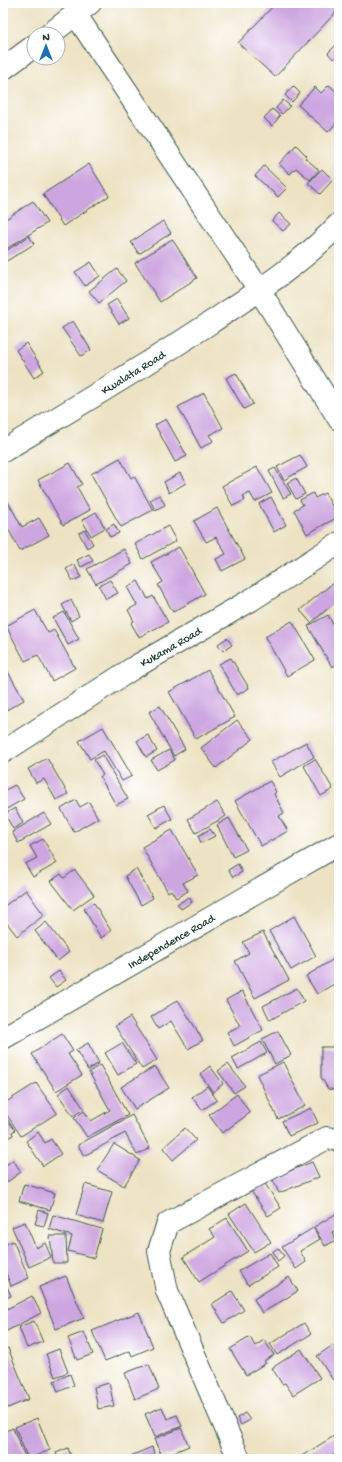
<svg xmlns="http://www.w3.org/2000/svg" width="342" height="1462" font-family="'Gochi Hand',sans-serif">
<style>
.building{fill:#cda5e0}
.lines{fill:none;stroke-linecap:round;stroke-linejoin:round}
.minor-casing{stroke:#3e564a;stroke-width:24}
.tertiary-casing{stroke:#3e564a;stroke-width:24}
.minor{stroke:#fff;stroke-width:22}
.tertiary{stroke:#fff;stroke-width:22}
.labels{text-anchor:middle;stroke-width:3;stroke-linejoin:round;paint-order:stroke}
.street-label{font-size:12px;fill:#1f3d34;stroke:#fff}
</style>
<rect width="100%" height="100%" fill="#fff"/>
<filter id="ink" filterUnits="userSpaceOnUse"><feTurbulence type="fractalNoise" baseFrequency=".025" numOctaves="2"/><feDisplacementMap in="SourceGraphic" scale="8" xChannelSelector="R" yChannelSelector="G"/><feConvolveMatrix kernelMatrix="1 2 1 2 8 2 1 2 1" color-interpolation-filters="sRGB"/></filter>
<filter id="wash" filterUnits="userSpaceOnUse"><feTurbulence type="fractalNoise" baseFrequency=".012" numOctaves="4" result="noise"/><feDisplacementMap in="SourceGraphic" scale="16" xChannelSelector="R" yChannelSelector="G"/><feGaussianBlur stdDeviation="0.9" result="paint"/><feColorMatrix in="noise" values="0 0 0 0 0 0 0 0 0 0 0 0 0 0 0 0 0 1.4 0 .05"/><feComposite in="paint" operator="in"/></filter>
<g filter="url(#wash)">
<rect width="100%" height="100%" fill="#ede3c4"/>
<g id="blocks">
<path class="building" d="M276,3H339V9L275,77L238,43Z
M336,45L339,48V54L333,59L328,53Z
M329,85L339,94V120L328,132L298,105L315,87L321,93Z
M293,86L300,93L292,102L285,95Z
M283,100L290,106L282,114L276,108Z
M272,109L280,116L272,126L264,118Z
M296,145L307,156L305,158L319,170L310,180L296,168L290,174L279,164Z
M89,164L109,196L63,226L43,194Z
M264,166L287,188L278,197L255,176Z
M322,169L333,180L320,194L308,183Z
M33,201L47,223L3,251V221Z
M279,213L291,224L283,231L272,221Z
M163,221L171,233L139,254L131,242Z
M29,236L34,244L5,262L3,253Z
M172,239L197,278L160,302L135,263Z
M91,262L100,276L85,286L75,272Z
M117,269L126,281L99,303L89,291Z
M117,299L129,318L119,324L107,305Z
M339,306V314L335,310Z
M73,321L91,350L81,356L62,328Z
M26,343L44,371L34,378L16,350Z
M236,373L253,404L244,409L226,378Z
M204,393L223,428L209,435L213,441L201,448L178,407Z
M166,419L187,456L175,462L155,425Z
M300,455L307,467L284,480L277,467Z
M120,458L131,478L134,476L153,510L121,527L91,474Z
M70,463L82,484L77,487L90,510L63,525L38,480Z
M257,467L272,493L255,502L250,493L243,496L245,500L233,506L222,486Z
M275,468L291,494L283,498L269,471Z
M180,473L186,483L169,493L164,482Z
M296,478L305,494L296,499L287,483Z
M313,493L315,498L325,493L338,517L307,534L294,510L303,505L300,500Z
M160,495L165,505L155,510L150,500Z
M271,497L286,525L274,532L259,504Z
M7,500L22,527L39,518L49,535L20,551L3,519V502Z
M217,508L245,559L222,571L216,559L226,554L216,537L206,542L194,521Z
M96,512L105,528L91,536L82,520Z
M114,524L119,533L110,537L106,529Z
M168,526L176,541L143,559L135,544Z
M85,530L93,544L87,548L79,533Z
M179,547L205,594L173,612L158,585L163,582L151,562Z
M124,549L132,564L96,584L87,569Z
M89,554L93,561L81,567L77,560Z
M74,564L81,577L73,581L66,569Z
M110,580L118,593L106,599L99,586Z
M138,581L148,599L153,596L168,622L139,637L131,623L134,621L128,610L137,605L127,587Z
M333,583L339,589V599L311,623L300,610Z
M71,600L79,616L71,621L62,605Z
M35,610L48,633L54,630L75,668L52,681L38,655L25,661L6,626Z
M64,612L79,639L68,645L53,618Z
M328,615L339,635V663L332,667L308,626Z
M292,621L315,660L287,676L265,637Z
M227,638L232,645L223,651L218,644Z
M231,658L249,688L237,695L219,664Z
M3,663L24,700L3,712Z
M208,670L235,717L196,739L169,692Z
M160,706L185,749L174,756L149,712Z
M237,720L253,739L216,768L201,748Z
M103,727L132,776L122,781L104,751L90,759L79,741Z
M148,735L157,751L146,757L137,741Z
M306,742L314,757L280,777L271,762Z
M169,750L175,760L157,770L151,760Z
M102,755L128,799L116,805L100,777L103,775L94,760Z
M47,758L68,794L56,800L44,779L36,783L28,769Z
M315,759L333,789L321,796L304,766Z
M270,781L276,792L274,794L284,813L279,816L288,831L261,846L235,801Z
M15,785L24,799L3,811V791Z
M76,800L80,807L89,802L98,818L74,832L61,809Z
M217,802L226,816L196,833L188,819Z
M164,805L172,819L156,828L148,814Z
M15,808L23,823L13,829L5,814Z
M44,813L51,824L18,843L12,832Z
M229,818L247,850L233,857L217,825Z
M210,829L215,836L201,843L198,836Z
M172,830L198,875L183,883L188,891L176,898L171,890L168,892L142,847Z
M43,839L57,863L33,877L25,864L37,858L30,846Z
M238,864L242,872L233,877L228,870Z
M136,869L153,898L141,905L125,876Z
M75,870L94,895L73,910L51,881L61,874L64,878Z
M26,890L44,915L17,936L3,918V907Z
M189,897L192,902L181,909L177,904Z
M94,903L111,931L101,938L84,909Z
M294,916L316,956L291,970L269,931Z
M46,922L69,952L58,961L35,931Z
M263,932L289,980L255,998L235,961L249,953L243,942Z
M339,956V981L317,994L306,976Z
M59,971L66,980L56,987L49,978Z
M297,988L304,1001L270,1020L263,1006Z
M242,991L263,1030L234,1046L227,1032L240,1026L226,1000Z
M178,1000L203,1040L188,1049L171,1021L158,1029L151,1017Z
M130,1017L157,1060L142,1069L115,1026Z
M278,1031L291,1055L275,1064L262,1039Z
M62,1034L73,1051L68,1054L82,1075L56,1091L32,1054Z
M261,1042L267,1053L238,1069L232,1058Z
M88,1043L99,1063L88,1070L76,1050Z
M122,1043L136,1064L118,1075L105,1053Z
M321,1047H339V1090L328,1089L321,1077Z
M283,1062L305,1106L278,1119L257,1075Z
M228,1064L245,1086L234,1093L218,1071Z
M100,1065L128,1115L87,1137L74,1118L84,1111L91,1121L110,1110L89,1072Z
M155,1066L169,1088L135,1109L121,1087Z
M210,1066L223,1084L213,1092L200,1074Z
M36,1083L57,1113L21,1136L3,1109V1104Z
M69,1086L84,1109L73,1116L58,1094Z
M207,1086L217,1100L202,1110L192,1097Z
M237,1094L250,1113L222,1133L209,1115Z
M311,1108L318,1123L289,1136L282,1121Z
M132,1115L150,1148L137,1155L125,1133L84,1156L78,1145Z
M3,1119L4,1121L7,1119L15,1130L12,1132L13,1135L3,1142Z
M185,1128L196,1140L173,1160L163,1148Z
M38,1132L45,1143L51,1139L61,1154L43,1166L26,1141Z
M114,1144L140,1160L124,1186L97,1170Z
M13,1160L21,1172L3,1185V1167Z
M312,1162L319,1177L279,1193L272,1178Z
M264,1182L281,1208L268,1216L251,1191Z
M24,1184L55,1193L50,1210L19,1201Z
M85,1184L112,1192L103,1223L76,1215Z
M246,1203L271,1242L254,1252L229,1214Z
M39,1210L48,1213L44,1226L35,1224Z
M339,1212V1228L332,1232L336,1240L325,1246L314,1227Z
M53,1215L102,1229L94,1258L68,1251L72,1236L49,1229Z
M227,1218L248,1251L199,1282L183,1257L215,1237L209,1229Z
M25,1222L36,1248L45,1243L51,1257L29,1267L12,1227Z
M313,1228L320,1239L300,1251L306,1262L296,1269L282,1247Z
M50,1236H66L67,1263H53Z
M13,1241L29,1278L11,1286L3,1265V1245Z
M278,1248L284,1256L278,1261L272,1252Z
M270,1253L278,1267L248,1285L239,1271Z
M66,1276L84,1318L56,1329L39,1287Z
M289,1277L298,1291L262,1313L254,1299Z
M5,1282L11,1296L3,1299V1283Z
M232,1291L244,1310L224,1323L212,1304Z
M32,1296L41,1313L3,1333V1311Z
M139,1312L153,1347L132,1356L130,1351L105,1361L92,1331Z
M34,1321L43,1342L27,1348L19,1327Z
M304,1323L311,1334L277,1355L270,1344Z
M84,1332L93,1354L77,1360L68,1338Z
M250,1337L255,1346L264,1340L274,1355L264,1361L266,1363L246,1375L230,1349Z
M333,1345L339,1354V1376L333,1380L317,1356Z
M8,1348L29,1399L3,1410V1350Z
M59,1349L68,1372L55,1377L46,1354Z
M301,1349L320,1378L293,1395L285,1383L282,1384L272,1368Z
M149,1364L159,1389L135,1399L125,1373Z
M70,1374L74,1385L58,1392L54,1381Z
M109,1383L114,1406L98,1409L94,1387Z
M162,1407L167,1419L177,1415L182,1426L155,1437L145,1414Z
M245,1413L250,1420L241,1425L237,1418Z
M37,1418L50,1450L28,1459L15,1427Z
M13,1428L26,1459H3V1451L5,1450L3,1445V1432Z
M181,1428L189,1446L162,1457L154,1439Z
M339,1433V1452L327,1459H302L300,1457Z
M152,1447L156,1459H123Z
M68,1448L72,1459H58L56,1453Z"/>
</g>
</g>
<g filter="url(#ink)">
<use href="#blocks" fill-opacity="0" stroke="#3e564a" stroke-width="1"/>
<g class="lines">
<defs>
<g id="minor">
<path d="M76,15L260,291L339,419"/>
<path id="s1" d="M3,451C72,409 142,368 210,323C255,293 301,264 339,224"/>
<path id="s2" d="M3,752L135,667L251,600L339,543"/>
<path d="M239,1459L167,1291L159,1251L168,1223L327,1138L339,1140"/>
</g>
<g id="tertiary">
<path d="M50,34L90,3"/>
<path d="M3,69L34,46"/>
<path id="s3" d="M3,1038L339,844"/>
</g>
</defs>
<use href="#minor" class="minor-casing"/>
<use href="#tertiary" class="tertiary-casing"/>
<use href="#minor" class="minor"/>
<use href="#tertiary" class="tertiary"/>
</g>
</g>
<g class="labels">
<g class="street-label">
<text dy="4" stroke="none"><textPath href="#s1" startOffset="152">Kwalata Road</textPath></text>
<text dy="4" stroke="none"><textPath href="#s2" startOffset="198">Kukama Road</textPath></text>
<text dy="4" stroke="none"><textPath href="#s3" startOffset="194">Independence Road</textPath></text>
</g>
</g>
<rect width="342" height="1462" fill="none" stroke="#fff" stroke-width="16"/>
<g transform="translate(46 46)"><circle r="19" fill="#ffffff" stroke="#a5b1ae"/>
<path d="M0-3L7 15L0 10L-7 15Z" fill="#1f6fb2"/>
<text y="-6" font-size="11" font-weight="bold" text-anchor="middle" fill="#1f3d34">N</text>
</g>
</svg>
